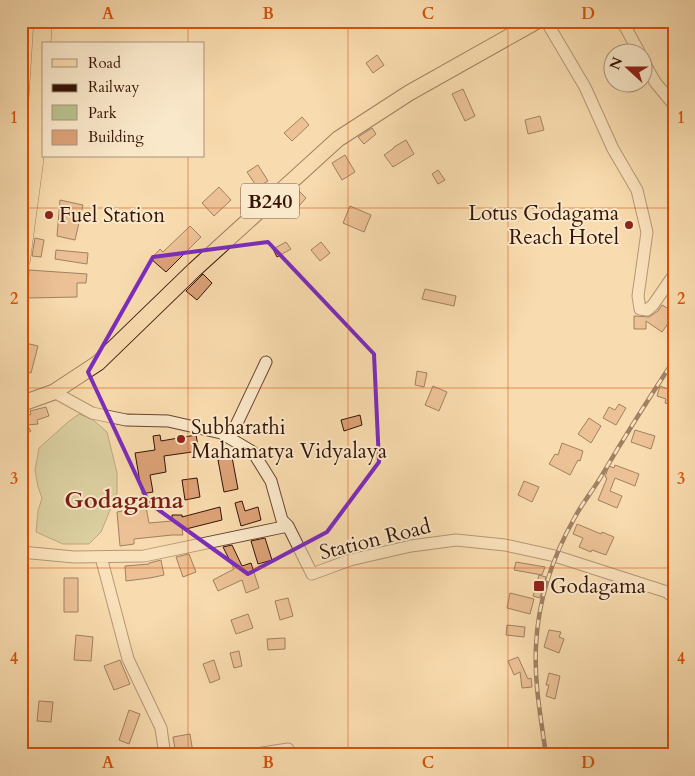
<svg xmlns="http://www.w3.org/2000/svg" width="695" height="776" font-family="Cardo,serif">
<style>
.green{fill:#b8c18e;stroke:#766a4a}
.building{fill:#dca277;stroke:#351406}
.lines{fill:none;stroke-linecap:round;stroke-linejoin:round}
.minor-casing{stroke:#664630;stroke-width:13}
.major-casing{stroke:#351406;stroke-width:17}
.highway-casing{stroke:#351406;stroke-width:19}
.minor{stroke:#fae8ca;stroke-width:11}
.major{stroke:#f8dbae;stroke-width:15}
.highway{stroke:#f8dbae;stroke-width:18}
.rail-casing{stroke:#351406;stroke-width:4.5}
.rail{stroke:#fae8ca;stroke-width:2.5;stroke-dasharray:8;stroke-linecap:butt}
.marked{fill:none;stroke:#7b2cbf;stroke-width:4;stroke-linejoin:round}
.grid{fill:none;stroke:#d6520b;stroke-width:1;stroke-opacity:0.55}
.poi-dot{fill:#8f2418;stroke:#fae8ca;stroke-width:2}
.labels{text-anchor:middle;stroke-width:4;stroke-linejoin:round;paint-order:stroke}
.shield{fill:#fae8ca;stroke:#705441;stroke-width:1}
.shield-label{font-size:20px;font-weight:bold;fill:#351406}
.poi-label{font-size:21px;fill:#351406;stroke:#fae8ca;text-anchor:start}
.street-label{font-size:21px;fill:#351406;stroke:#fae8ca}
.quarter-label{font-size:24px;font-weight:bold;fill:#7a1f14;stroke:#fae8ca}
.neatline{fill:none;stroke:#d6520b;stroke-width:2}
.grid-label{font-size:16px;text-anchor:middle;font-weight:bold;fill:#d6520b}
</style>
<rect width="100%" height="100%" fill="#f8dbae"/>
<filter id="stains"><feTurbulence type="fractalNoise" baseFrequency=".004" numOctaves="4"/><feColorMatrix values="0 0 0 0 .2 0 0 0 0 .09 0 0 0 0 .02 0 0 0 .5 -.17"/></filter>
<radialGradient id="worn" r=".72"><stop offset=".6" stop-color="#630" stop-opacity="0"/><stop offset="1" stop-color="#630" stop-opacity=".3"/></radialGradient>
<path class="green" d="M79,414L92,419L107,432L117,473V493L101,532L89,544H63L36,532L38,511L42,498L38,487L35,470L39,448L68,422Z"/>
<path class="building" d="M377,55L384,65L373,73L366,63Z
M463,89L475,116L465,121L452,94Z
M540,116L544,130L528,134L525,120Z
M302,117L309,125L292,141L284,133Z
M372,128L376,134L364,144L358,137Z
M406,140L414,154L393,167L384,155L394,148V147Z
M345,155L355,172L342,180L332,163Z
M258,165L268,181L257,187L247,172Z
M438,170L445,180L438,184L432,174Z
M219,187L231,200L214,216L202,203Z
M299,191L306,198L293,213L285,206Z
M60,200L83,205L75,240L57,236Z
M350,206L371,215L364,232L343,223Z
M190,226L201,237L166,272L151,259L160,249L163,252Z
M35,238L44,240L41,257L32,256Z
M286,242L291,249L277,257L273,249Z
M321,242L330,253L320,261L311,250Z
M56,250L88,253L87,264L55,259Z
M29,270L87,274L86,283H77V297L27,298V286H28Z
M203,274L212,283L197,300L186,291Z
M425,289L456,296L454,306L422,299Z
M662,305L674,312V315L662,332L646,321V329H634V316L649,317L658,311Z
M21,342L38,346L31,373L21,371Z
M417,371L427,373L424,387L415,385Z
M673,381H674V406L665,403L666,399L657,396L660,386L670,390Z
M433,386L447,392L439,411L425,405Z
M619,404L626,408L616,425L603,418L609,407L615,410Z
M46,407L49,416L37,420L38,424L27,425L31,431L21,437V415L23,418L31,414L30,411Z
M360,415L362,425L344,431L341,420Z
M589,418L601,426L591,443L578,434Z
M635,430L655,436L651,449L631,442Z
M160,435L161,441L196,435L199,451L164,456L166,472L150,475L153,492L142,494L135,453L155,450L153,436Z
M562,443L583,451L580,461L578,460L570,475L549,464L555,454L558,455Z
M232,457L238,489L224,492L218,460Z
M615,465L639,474L635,486L615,478L610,491L622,496L617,508L598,500L607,478L605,477L609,466L614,468Z
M197,478L200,497L185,500L182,480Z
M524,481L539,487L532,502L518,495Z
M242,501L245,511L258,507L261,520L241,526L235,503Z
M146,507L149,523L172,521V515H182V517L220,507L222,520L182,530L183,535H172L134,539V544L120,546L117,512Z
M577,524L601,534L602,532L614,537L606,555L592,550L591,552L579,547L583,538L573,534Z
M265,538L272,560L258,564L251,541Z
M232,545L242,566L251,563L259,588L246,593L242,580L218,591L213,580L234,569L223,547Z
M189,554L196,572L183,577L176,557Z
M161,560L164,575L150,578L126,581L125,566L149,564V563Z
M516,562L545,567L542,575L514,570Z
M539,575L546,577L540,598L533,596Z
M64,578H78V612H64Z
M510,593L534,599L530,614L507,608Z
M288,598L293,616L280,620L275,601Z
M248,614L253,628L236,634L231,620Z
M507,625L525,627L524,637L506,635Z
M549,630L561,632L559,637L564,639L559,653L544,647Z
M76,635L93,637L91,661L74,660Z
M285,638V649L268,650L267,639Z
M239,651L242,666L234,668L230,653Z
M518,657L528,679L531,678L532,687L522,688L520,672L514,675L508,661Z
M120,660L130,684L114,690L104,666Z
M214,660L220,679L210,683L203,664Z
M549,673L560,676L555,699L546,696L549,685H546Z
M39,701L53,702L51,722L37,721Z
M129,710L140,714L129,744L119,740Z
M190,734L193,753L176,755L173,737Z"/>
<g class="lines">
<defs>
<path id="minor" d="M546,21L585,87L613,149L637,190L647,232L638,296L640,309L647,310L653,305L673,276
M622,21L639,52
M642,59L655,82L674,105
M54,392L92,413L126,420L168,421L221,433L253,452L271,481L282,520L288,526
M230,438L266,362
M21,552L74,557L144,556L288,526L312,574L350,560L411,546L456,540L505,545L555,556L667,592L674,598
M101,557L128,659L161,728L164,749L163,755
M250,755L288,749"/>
<path id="major" d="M21,402H26L54,392L98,363L194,270L338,139L409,93L537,21"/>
<path id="highway" d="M21,260L34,163L43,21"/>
</defs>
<use href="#minor" class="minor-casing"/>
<use href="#major" class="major-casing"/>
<use href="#highway" class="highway-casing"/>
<use href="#minor" class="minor"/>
<use href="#major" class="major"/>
<use href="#highway" class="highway"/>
<defs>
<path id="rail" d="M546,755C541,718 534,683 536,646C538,600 553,556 575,517C583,502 594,489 602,475C625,436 649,398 674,360"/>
</defs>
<use href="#rail" class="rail-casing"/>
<use href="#rail" class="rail"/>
</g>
<path d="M0 0H695V776H0ZM268,242L374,354L379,462L327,532L248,574L149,503L88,372L153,257Z" fill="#f8dbae" fill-opacity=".55" fill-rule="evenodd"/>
<path class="marked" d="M268,242L374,354L379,462L327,532L248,574L149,503L88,372L153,257Z"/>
<path class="grid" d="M188,21V44M348,21V755M508,21V755M188,156V755M21,208H674M21,388H674M21,568H674"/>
<g class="poi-dot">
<circle cx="49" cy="215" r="5"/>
<circle cx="629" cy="225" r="5"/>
<circle cx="181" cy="439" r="5"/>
<rect x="533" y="580" width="12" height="12" rx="2.5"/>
</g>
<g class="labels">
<rect class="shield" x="241" y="183.5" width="58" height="35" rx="4"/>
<g class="shield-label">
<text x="270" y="208">B240</text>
</g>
<g class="poi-label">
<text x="619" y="220" text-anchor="end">Lotus Godagama<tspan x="619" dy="24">Reach Hotel</tspan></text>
<text x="59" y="222">Fuel Station</text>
<text x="191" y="434">Subharathi<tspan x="191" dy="24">Mahamatya Vidyalaya</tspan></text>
<text x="550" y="593">Godagama</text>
</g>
<g class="street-label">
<text transform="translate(375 539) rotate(-14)" y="7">Station Road</text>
</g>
<g class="quarter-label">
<text x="124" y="508">Godagama</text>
</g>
</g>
<rect width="695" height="776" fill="none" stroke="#f8dbae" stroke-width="55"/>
<rect x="42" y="42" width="162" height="115" fill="#fae8ca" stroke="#ab937c"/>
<rect x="52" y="59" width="25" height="8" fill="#f8dbae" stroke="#ab937c"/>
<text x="88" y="68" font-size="15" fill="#351406">Road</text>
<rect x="52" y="84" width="25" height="8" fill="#351406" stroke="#ab937c"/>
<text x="88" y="92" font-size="15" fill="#351406">Railway</text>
<rect x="52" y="105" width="25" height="15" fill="#b8c18e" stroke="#ab937c"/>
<text x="88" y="118" font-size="15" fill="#351406">Park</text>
<rect x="52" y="130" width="25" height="15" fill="#dca277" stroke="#ab937c"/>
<text x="88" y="142" font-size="15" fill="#351406">Building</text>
<g transform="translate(628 68) rotate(291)"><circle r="24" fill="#fae8ca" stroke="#ab937c"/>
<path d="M0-4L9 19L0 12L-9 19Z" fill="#8f2418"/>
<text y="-8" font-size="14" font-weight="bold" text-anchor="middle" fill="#351406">N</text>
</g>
<rect x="28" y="28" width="640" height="720" class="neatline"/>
<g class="grid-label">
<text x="108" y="19">A</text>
<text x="268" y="19">B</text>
<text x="428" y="19">C</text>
<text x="588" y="19">D</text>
<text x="14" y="123">1</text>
<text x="681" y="123">1</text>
<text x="14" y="304">2</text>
<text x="681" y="304">2</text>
<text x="14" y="484">3</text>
<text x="681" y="484">3</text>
<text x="14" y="664">4</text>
<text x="681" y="664">4</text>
<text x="108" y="768">A</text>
<text x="268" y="768">B</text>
<text x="428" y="768">C</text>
<text x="588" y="768">D</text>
</g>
<rect width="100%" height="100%" filter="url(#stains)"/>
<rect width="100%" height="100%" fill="url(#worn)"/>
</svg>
